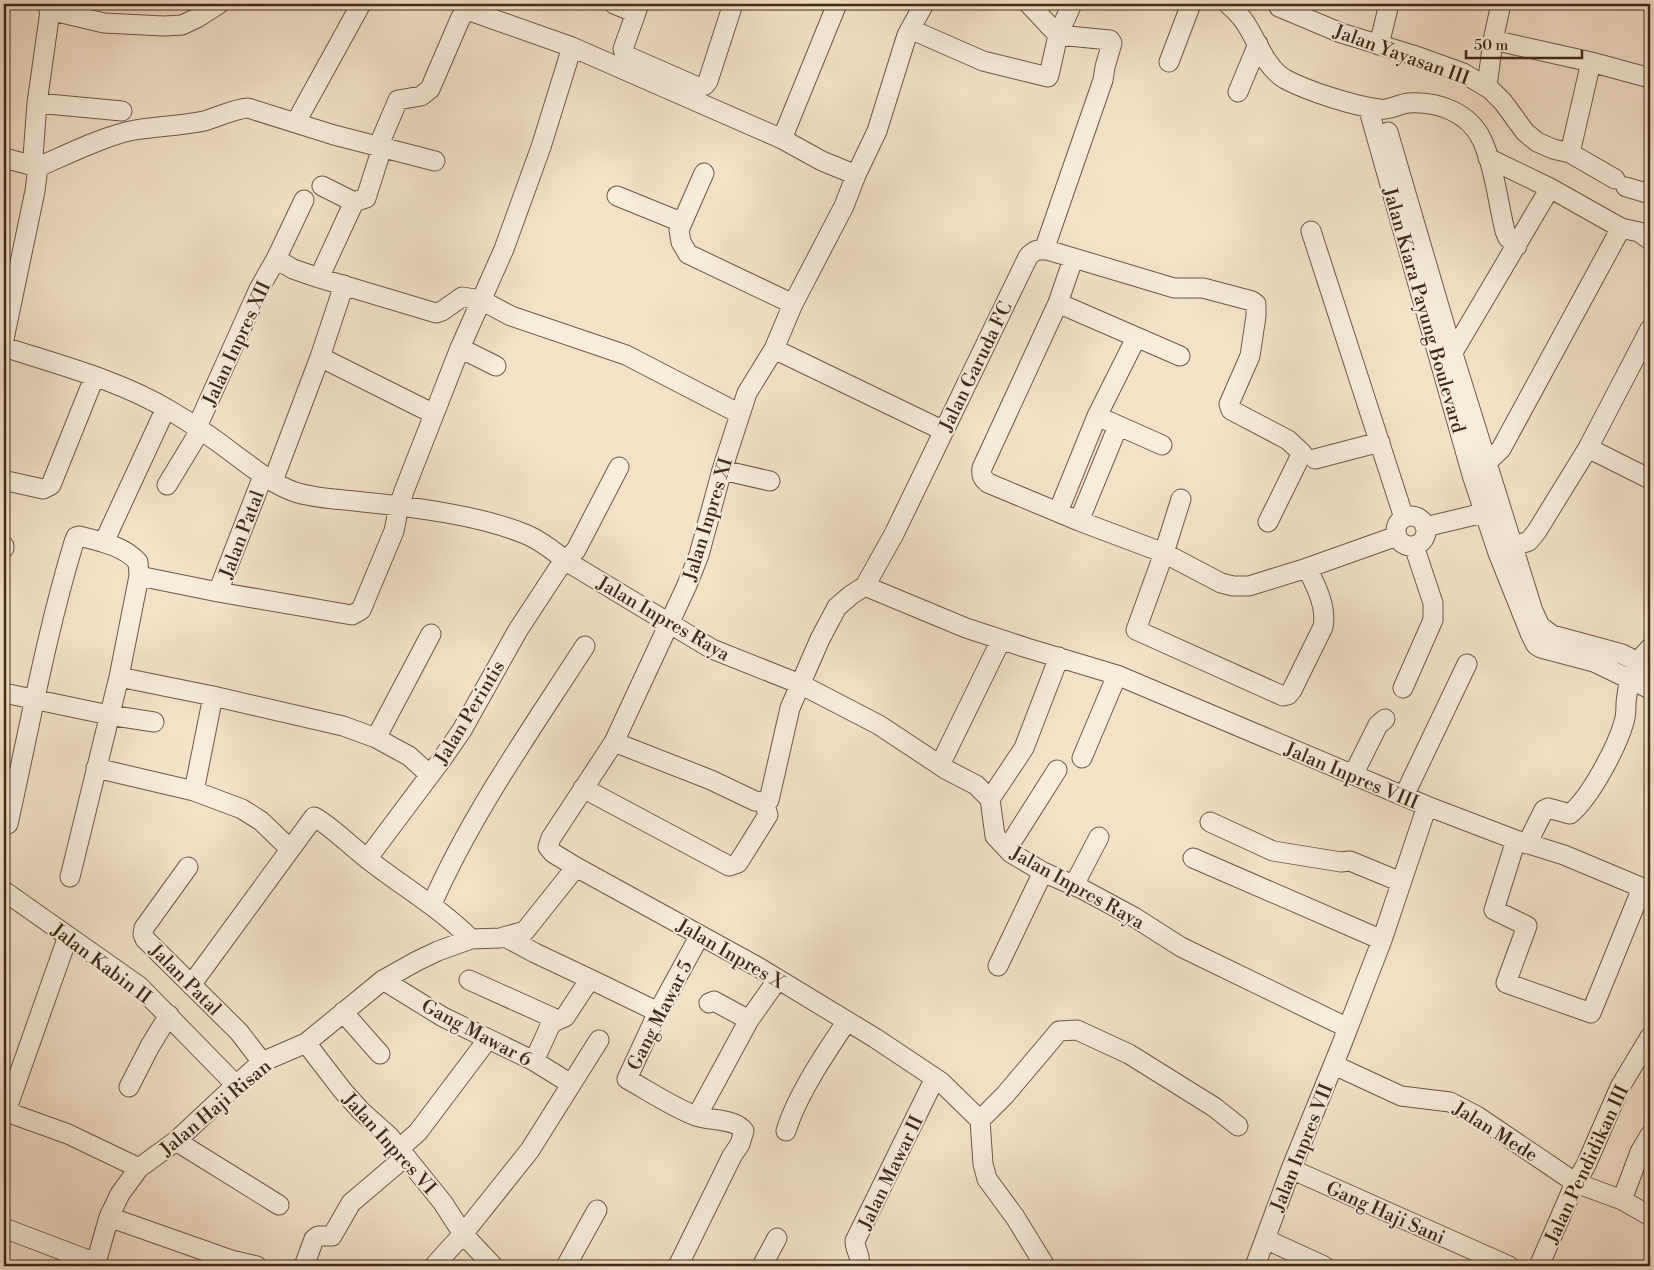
<svg xmlns="http://www.w3.org/2000/svg" width="1654" height="1270" font-family="'Libre Bodoni',serif">
<style>
.lines{fill:none;stroke-linecap:round;stroke-linejoin:round}
.minor-casing{stroke:#6e5745;stroke-width:21}
.minor{stroke:#f8ecdb;stroke-width:19}
.labels{text-anchor:middle;stroke-width:4;stroke-linejoin:round;paint-order:stroke}
.street-label{font-size:19px;fill:#412919;stroke:#f8ecdb}
</style>
<rect width="100%" height="100%" fill="#f4e2c8"/>
<filter id="stains"><feTurbulence type="fractalNoise" baseFrequency=".004" numOctaves="4"/><feColorMatrix values="0 0 0 0 .2 0 0 0 0 .09 0 0 0 0 .02 0 0 0 .5 -.17"/></filter>
<radialGradient id="worn" r=".72"><stop offset=".6" stop-color="#630" stop-opacity="0"/><stop offset="1" stop-color="#630" stop-opacity=".3"/></radialGradient>
<g class="lines">
<defs>
<path id="minor" d="M614,4L636,13
M639,4L623,49L625,55L698,87L705,85L708,81L733,4
M1029,4L1058,35L1110,40L1112,43L1105,67L1103,80L1044,250
M1228,4C1235,10 1241,16 1246,24C1257,41 1266,68 1285,79C1307,91 1354,106 1379,109C1388,111 1399,104 1408,103C1437,101 1469,112 1482,140C1494,166 1498,202 1505,231L1508,238L1517,246
M1279,7L1341,33L1413,55L1463,73L1490,89L1503,102L1525,132L1537,142L1553,149L1570,153L1615,179
M49,10L104,23L164,26L182,25L197,18L219,4
M910,29L983,61L1048,77L1049,75L1058,35L1072,4
M1493,40L1591,62L1650,78
M1379,45L1389,4
M1169,62L1191,4
M1487,87L1493,40L1501,4
M1238,92L1258,44
M37,103L122,111
M1368,107L1472,475L1498,553L1530,633L1536,645L1541,648L1594,662L1650,689
M296,122L361,4
M1388,132L1453,354L1533,611L1540,626L1552,635L1622,654L1650,668
M782,139L837,4
M1570,153L1591,62
M4,158L38,167
M38,167C66,155 106,135 135,130C158,126 181,126 204,121C219,117 233,109 248,108L334,135L435,161
M704,173L679,230L681,242L688,254L793,304
M856,175L877,131L907,35L924,4
M322,186L354,202
M1626,187L1650,194
M617,196L681,222
M1621,228L1639,232L1650,240
M1311,231L1404,518
M276,259L293,269L319,278L436,313L442,311L462,297L481,300L511,316L626,355L740,414
M319,278L354,202L366,198L380,154L378,147L398,100L421,96L430,89L461,17L465,13L470,11L572,47L782,139L822,161L856,175L844,206L793,304L774,349L747,393L722,470L699,555L687,585L614,742L551,838L548,847L553,853L576,867L758,967L875,1038L941,1082L980,1120L983,1164L987,1179L1015,1217L1045,1266
M1058,303L1070,268
M4,339L35,191L38,167L33,157L37,103L51,4
M4,347C59,365 119,380 169,410C193,424 216,440 238,457C256,470 274,485 295,492C315,499 342,499 363,502C413,507 478,515 525,534C540,540 554,551 566,561L712,649L800,684L879,725L947,770L976,785L990,799L995,836L1011,853L1043,872L1082,889L1134,917L1181,947L1348,1028
M460,348L504,249L541,147L572,47
M774,349L944,431
M1180,356L1058,303L982,468C981,475 982,478 988,483L1079,521L1164,553L1221,583L1233,586H1249L1307,568L1397,536
M320,357L434,414
M1449,359L1550,188
M1108,421L1162,445
M197,427L259,289L276,259L304,200
M1588,448L1650,479
M1315,459L1380,442
M722,470L770,481
M1478,471L1501,449L1621,228L1550,188L1488,158
M7,481L43,489L51,485L94,378
M273,481L320,357L344,285
M167,485L201,429
M1181,499L1164,553L1136,630L1283,696L1288,695L1292,690L1323,627C1327,607 1316,586 1307,568
M1058,512L1097,416L1136,338
M1396 531a15 15 0 1 1 30 0a15 15 0 1 1-30 0Z
M1079,521L1118,426
M1425,527L1496,510
M104,542L166,408
M4,548V546
M1501,551L1529,541L1537,531L1588,448L1650,329
M139,576L218,592L352,615L361,610L394,531L399,506L404,491L460,348L496,366
M865,586L966,628L1027,648L1117,675L1427,806L1516,840L1564,855L1650,891
M218,592L263,476
M119,677L213,696L343,726L376,738L409,756L430,775
M1403,688L1433,620V603L1414,546
M4,693L109,715L154,722
M376,738L431,634
M614,742L711,780L755,801L764,802
M1082,758L1117,675
M940,765L1001,640
M96,768L194,791L242,809L261,821L290,849
M1353,775L1378,725L1385,719
M583,788L729,866L738,863L768,815L764,802
M194,791L213,696
M1404,796L1467,664
M990,799L1024,748L1059,657
M764,802L769,800L770,796L790,708L820,639L837,607L851,595L865,586L894,534L1028,257C1034,250 1038,249 1047,250L1174,288H1203L1252,301L1256,304V316L1250,356L1229,404L1231,410L1288,440L1302,453L1268,522
M1210,822L1273,851L1341,862L1350,861L1401,882
M8,824C29,730 46,634 74,542L76,537L79,536C99,541 124,546 138,562L139,576L119,677L70,877
M1516,840L1494,910L1527,926L1506,983L1591,1013L1642,888
M1527,844L1544,810L1548,808L1570,814C1590,798 1617,747 1624,722C1626,716 1626,709 1626,703C1629,676 1631,668 1650,648
M1007,849L1057,770
M1193,858L1382,940
M367,859L442,759L462,730L518,630L558,569L576,550L619,467
M188,867L144,928L143,934L145,939L239,1032L262,1062
M1074,885L1099,837
M4,891L139,986L236,1085
M432,904C472,813 531,730 585,646
M505,937L535,953L590,979
M998,966L1043,872
M383,980L443,1017L534,1061L571,1084
M469,980L558,1020
M191,985L314,817C326,822 353,848 365,857C400,885 439,907 471,939
M709,1003L714,1001L749,1020
M343,1012L380,1054
M306,1043L343,1091L361,1111L389,1136L443,1203L463,1234L493,1266
M534,1061L550,1026L555,1021L565,1017L590,979L658,1012
M1334,1065L1401,1096L1450,1102L1477,1116L1576,1183L1622,1200L1650,1216
M129,1087L150,1046L169,1015
M4,1111L68,1134L139,1168
M6,1111L68,936
M697,1116L749,1020L778,979
M980,1120L1005,1095L1059,1031L1077,1030L1129,1054L1214,1107L1238,1126
M786,1131C797,1095 826,1052 847,1021
M176,1141L279,1205
M399,1149L418,1132L488,1039
M1291,1169L1509,1266
M1622,1200L1640,1152L1650,1135
M109,1217L231,1260L257,1266
M4,1228L96,1263
M1265,1239L1324,1266
M95,1266L109,1217L120,1194L139,1168L176,1141L236,1085L262,1062L306,1043L383,980L417,961L438,951L471,939L500,938L525,931L576,867
M304,1266L314,1239L318,1236H332L351,1203L405,1157
M434,1266L463,1234L530,1150L599,1040
M566,1266L597,1210
M678,1266L732,1156L740,1144L744,1131C735,1118 710,1121 696,1116C672,1107 649,1091 627,1079L658,1012L700,935
M762,1266L777,1238
M859,1266C862,1255 855,1252 855,1241L935,1078
M1255,1266L1291,1169L1341,1046L1382,940L1427,806
M1539,1266L1572,1190L1586,1165L1620,1087L1650,1037"/>
</defs>
<use href="#minor" class="minor-casing"/>
<use href="#minor" class="minor"/>
</g>
<g class="labels">
<g class="street-label">
<text transform="translate(1402 54) rotate(20)" y="7">Jalan Yayasan III</text>
<text transform="translate(1425 310) rotate(74)" y="7">Jalan Kiara Payung Boulevard</text>
<text transform="translate(236 343) rotate(-65)" y="7">Jalan Inpres XII</text>
<text transform="translate(975 366) rotate(-64)" y="7">Jalan Garuda FC</text>
<text transform="translate(707 519) rotate(-73)" y="7">Jalan Inpres XI</text>
<text transform="translate(241 534) rotate(-69)" y="7">Jalan Patal</text>
<text transform="translate(664 618) rotate(30)" y="7">Jalan Inpres Raya</text>
<text transform="translate(469 712) rotate(-59)" y="7">Jalan Perintis</text>
<text transform="translate(1352 775) rotate(23)" y="7">Jalan Inpres VIII</text>
<text transform="translate(1078 887) rotate(29)" y="7">Jalan Inpres Raya</text>
<text transform="translate(731 953) rotate(30)" y="7">Jalan Inpres X</text>
<text transform="translate(102 963) rotate(37)" y="7">Jalan Kabin II</text>
<text transform="translate(186 979) rotate(45)" y="7">Jalan Patal</text>
<text transform="translate(659 1015) rotate(-63)" y="7">Gang Mawar 5</text>
<text transform="translate(477 1032) rotate(28)" y="7">Gang Mawar 6</text>
<text transform="translate(215 1107) rotate(-40)" y="7">Jalan Haji Risan</text>
<text transform="translate(1496 1131) rotate(32)" y="7">Jalan Mede</text>
<text transform="translate(390 1143) rotate(48)" y="7">Jalan Inpres VI</text>
<text transform="translate(1301 1147) rotate(-68)" y="7">Jalan Inpres VII</text>
<text transform="translate(1586 1164) rotate(-65)" y="7">Jalan Pendidikan III</text>
<text transform="translate(890 1172) rotate(-64)" y="7">Jalan Mawar II</text>
<text transform="translate(1386 1212) rotate(24)" y="7">Gang Haji Sani</text>
</g>
</g>
<rect width="1654" height="1270" fill="none" stroke="#f4e2c8" stroke-width="20"/>
<rect x="5" y="5" width="1644" height="1260" fill="none" stroke="#412919" stroke-width="2.5"/>
<rect x="10" y="10" width="1634" height="1250" fill="none" stroke="#412919"/>
<path d="M1466 50v8h116v-8" fill="none" stroke="#412919" stroke-width="2.5"/>
<text x="1474" y="50" font-size="15" fill="#412919" stroke="#f8ecdb" stroke-width="4" paint-order="stroke">50 m</text>
<rect width="100%" height="100%" filter="url(#stains)"/>
<rect width="100%" height="100%" fill="url(#worn)"/>
</svg>
